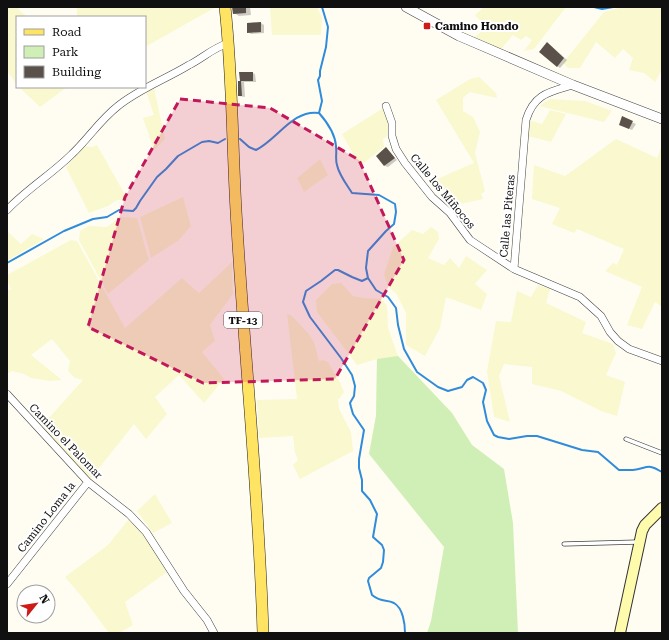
<svg xmlns="http://www.w3.org/2000/svg" width="669" height="640" font-family="'Roboto Serif',serif">
<style>
.farmland{fill:#f9f8cf}
.green{fill:#d0efb7}
.shadow{fill:#0003}
.lines{fill:none;stroke-linecap:round;stroke-linejoin:round}
.stream{stroke:#308cdb;stroke-width:2}
.building{fill:#5a514b}
.service-casing{stroke:#434343;stroke-width:5}
.minor-casing{stroke:#434343;stroke-width:8}
.tertiary-casing{stroke:#434343;stroke-width:10}
.secondary-casing{stroke:#323232;stroke-width:12}
.primary-casing{stroke:#212121;stroke-width:12}
.service{stroke:#fff;stroke-width:3.5}
.minor{stroke:#fff;stroke-width:7}
.tertiary{stroke:#fff;stroke-width:9}
.secondary{stroke:#fffbad;stroke-width:10}
.primary{stroke:#ffe362;stroke-width:11}
.marked{fill:#c2185b;fill-opacity:0.2;stroke:#c2185b;stroke-width:3;stroke-dasharray:8 5;stroke-linejoin:round}
.poi-dot{fill:#cf1b18;stroke:#fff;stroke-width:1.5}
.labels{text-anchor:middle;stroke-width:4;stroke-linejoin:round;paint-order:stroke}
.shield{fill:#fff;stroke:#585858;stroke-width:1}
.shield-label{font-size:10px;font-weight:bold;fill:#101010}
.poi-label{font-size:11px;font-weight:bold;fill:#101010;stroke:#fff;text-anchor:start}
.street-label{font-size:11px;fill:#101010;stroke:#fff}
</style>
<rect width="100%" height="100%" fill="#fffdf2"/>
<path class="farmland" d="M7,7H20L18,9L27,17H17V32L14,36L17,35V85L7,71Z
M77,7H216L145,47V17H77Z
M270,7H317L322,18L321,35H272Z
M484,7H566L534,49L524,51L532,40L526,36L521,40L513,35L501,49L474,38L486,27L475,15Z
M623,7H662V70L655,82L644,73L629,70L633,58L623,49L615,58L596,42L580,68H568L563,63L604,12Z
M479,77L496,93L497,98L470,92L463,98V111L473,117L480,132L475,153L485,191L481,194L483,199L455,205L442,189L437,179L474,163L436,100L470,79Z
M19,87H67L40,107Z
M154,88L165,139L154,150L143,118L154,115L146,91Z
M550,99L585,101L612,111L604,122L539,106Z
M385,107L390,123L389,135L383,139L384,147L360,166L342,134Z
M550,110L566,114L551,142L528,136L529,120L542,124Z
M616,139L657,158L662,146V307L655,302L642,329L627,325L642,287L605,271L613,263L617,265L624,249L577,229L574,233L552,224L560,208L532,199L534,165L565,176Z
M97,145L128,200H117L108,206L89,213L66,167L84,146L92,147Z
M320,159L328,175L304,192L297,178Z
M183,197L191,226L179,240L151,258L140,217Z
M120,217L137,218L149,260L108,294L79,240L80,231L89,226L107,227Z
M431,227L438,232L439,239L428,258L444,265L450,258L459,268L466,256L487,270L475,284L487,294L481,310L446,297L440,328L425,356L406,345V313L396,293L388,287L384,274L393,247L412,230L423,234Z
M7,231L21,244L32,234L44,239L7,261Z
M71,240L77,241L125,328L182,278L199,293L232,262L233,294L210,325L215,341L202,352L224,379L204,403L179,375L155,397L167,414L146,439L134,424L88,482L38,430L83,380L75,378L68,371L70,361L52,339L31,355L62,380L50,381L31,378L24,374L12,371L7,374V291L11,289L7,280V275Z
M341,283L353,296L364,298L382,299L387,306L388,328L398,356L452,413L472,445L487,456L369,454L376,416L377,359L357,365L317,312L316,300L332,284Z
M538,285L550,289L546,303L586,322L582,333L613,344L616,353L606,375L625,382L617,416L601,411L561,391L532,384V367L504,364L499,376L510,422L494,417L487,371L496,321L511,322L517,291L531,297Z
M287,314L292,316L308,333L314,342L319,361L323,360L328,362L340,382L344,392L338,400L339,409L351,432L353,451L300,479L293,465L298,460L295,453L293,436L259,438L257,400L297,399Z
M155,494L172,523L153,533L137,511Z
M129,519L148,540L167,572L125,602L133,625L119,633H109L83,598L65,577L108,545Z"/>
<path class="green" d="M398,356L452,413L472,445L504,469L513,523L518,633H427L431,621L444,547L369,454L376,416L377,359Z"/>
<path class="shadow" d="M233,7H250L251,15L239,16L234,13Z
M261,23L264,25V33L251,34L248,32Z
M550,45L567,60L560,68L557,66Z
M241,73H252L255,74L256,82H244L245,97L239,96Z
M623,118L636,124L632,130L623,126Z
M386,149L397,160L388,167L385,166Z"/>
<g class="lines">
<path class="stream" d="M322,7L328,27L326,47L320,71V76L318,80L322,101L319,113C327,122 335,134 336,146C337,153 335,159 337,165C339,175 347,185 352,193L379,195L395,204L396,212L394,224L386,231L368,251L366,268L368,278L376,290L388,297L396,308L398,325L404,349L417,372L438,387L448,391L462,387L467,380L473,377L483,383L486,390L483,402L487,421L494,435L498,437L509,439L527,436H537L582,450L598,452L619,470C624,470 628,470 633,470C648,468 647,463 662,472
M594,7L602,9L613,7
M240,139L249,147L256,150C277,140 293,109 319,113
M7,263L64,231L93,219L107,217L119,210L133,211L136,208L140,201L157,177L166,169L178,156L202,142L209,141L218,143L225,139
M368,278L362,281L352,277L338,270H335L321,281L306,291L303,302L310,317L341,358L352,375L355,386L354,396L350,403L351,407L353,414L364,430L359,459V468L362,480V491L370,500L377,514L373,537L382,545L384,550L383,562L381,568L369,578L368,581L372,595C382,603 386,599 394,603C403,608 405,624 405,633"/>
</g>
<path class="building" d="M232,7H246V13L233,14Z
M261,22V32L247,33V23Z
M547,42L564,58L557,67L539,52Z
M239,72H253V81H241L242,96H238V81H240Z
M622,116L633,121L629,129L619,125Z
M386,147L395,158L384,166L376,156Z"/>
<g class="lines">
<defs>
<path id="service" d="M626,439L662,453
M564,544L638,542"/>
<path id="minor" d="M573,85C549,92 534,94 526,120L514,269L580,297L601,316L610,332L618,341L629,349L662,361
M386,106L392,123V136L396,149L405,163L432,197L450,213L470,240L514,269
M7,210C27,189 52,174 72,154C88,139 100,120 118,106C139,89 166,79 189,65C203,58 214,47 229,43
M7,394L88,482L129,514L146,532L184,591L207,620L214,633
M7,584L88,482"/>
<path id="tertiary" d="M406,7L459,36L573,85L662,119"/>
<path id="secondary" d="M620,633L642,531L645,525L662,508"/>
<path id="primary" d="M225,7C233,80 232,154 237,227C245,362 259,498 263,633"/>
</defs>
<use href="#service" class="service-casing"/>
<use href="#minor" class="minor-casing"/>
<use href="#tertiary" class="tertiary-casing"/>
<use href="#secondary" class="secondary-casing"/>
<use href="#primary" class="primary-casing"/>
<use href="#service" class="service"/>
<use href="#minor" class="minor"/>
<use href="#tertiary" class="tertiary"/>
<use href="#secondary" class="secondary"/>
<use href="#primary" class="primary"/>
</g>
<path class="marked" d="M180,99L270,108L359,160L404,260L335,379L203,383L88,327L125,197Z"/>
<rect class="poi-dot" x="423" y="22" width="8" height="8" rx="2"/>
<g class="labels">
<rect class="shield" x="224" y="312" width="38" height="16" rx="3"/>
<g class="shield-label">
<text x="243" y="324">TF-13</text>
</g>
<g class="poi-label">
<text x="435" y="30">Camino Hondo</text>
</g>
<g class="street-label">
<text transform="translate(443 191) rotate(50)" y="4">Calle los Miñocos</text>
<text transform="translate(507 216) rotate(-85)" y="4">Calle las Piteras</text>
<text transform="translate(66 441) rotate(46)" y="4">Camino el Palomar</text>
<text transform="translate(46 517) rotate(-52)" y="4">Camino Loma la</text>
</g>
</g>
<rect width="669" height="640" fill="none" stroke="#101010" stroke-width="16"/>
<rect x="16" y="16" width="130" height="72" fill="#ffffff" stroke="#9f9f9f"/>
<rect x="24" y="29" width="20" height="6" fill="#ffe362" stroke="#9f9f9f"/>
<text x="52" y="36" font-size="12" fill="#101010">Road</text>
<rect x="24" y="46" width="20" height="12" fill="#d0efb7" stroke="#9f9f9f"/>
<text x="52" y="56" font-size="12" fill="#101010">Park</text>
<rect x="24" y="66" width="20" height="12" fill="#5a514b" stroke="#9f9f9f"/>
<text x="52" y="76" font-size="12" fill="#101010">Building</text>
<g transform="translate(36 604) rotate(60)"><circle r="19" fill="#ffffff" stroke="#9f9f9f"/>
<path d="M0-3L7 15L0 10L-7 15Z" fill="#cf1b18"/>
<text y="-6" font-size="11" font-weight="bold" text-anchor="middle" fill="#101010">N</text>
</g>
</svg>
